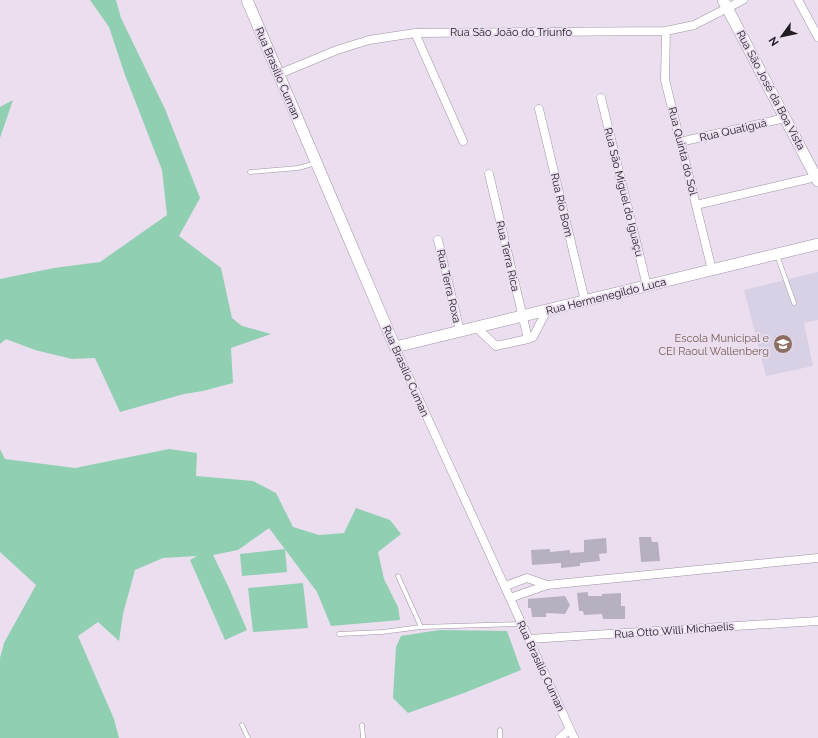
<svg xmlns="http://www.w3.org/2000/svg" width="818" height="738" font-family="Raleway,sans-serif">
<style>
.education{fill:#d8d1e6}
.green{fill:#91cfb2}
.building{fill:#b7b0c1}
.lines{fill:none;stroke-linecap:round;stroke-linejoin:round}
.lane-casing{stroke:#9f94a3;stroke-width:5}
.street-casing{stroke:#9f94a3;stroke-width:9}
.secondary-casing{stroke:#9f94a3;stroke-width:12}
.lane{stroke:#fff;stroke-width:4}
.street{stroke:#fff;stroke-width:8}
.secondary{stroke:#fff;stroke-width:11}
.labels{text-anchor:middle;stroke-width:3.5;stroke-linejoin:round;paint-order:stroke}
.street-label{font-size:11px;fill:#201c22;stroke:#eadeef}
.education-label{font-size:11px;fill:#785e54;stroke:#eadeef;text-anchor:end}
</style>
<rect width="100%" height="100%" fill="#eadeef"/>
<path class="education" d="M818,272V320L804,323L813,366L766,376L744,290Z"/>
<path class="green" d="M90,0H116L121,18L165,109L200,198L179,236L221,268L232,318L242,326L271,334L231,348L233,383L203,391L184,394L120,412L95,358L72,359L35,350L6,339L0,344V279L54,268L100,262L167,215L162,170L125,75L109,27Z
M13,100L0,138V107Z
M0,449L5,459L75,468L169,449L197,453L196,476L253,481L276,493L293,527L319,535L344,533L356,508L390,520L401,534L378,552L384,579L398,607L400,620L331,626L317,592L269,528L238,550L213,555L229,588L247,630L225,640L190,560L197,556L163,558L135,570L123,614L119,641L98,622L78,636L114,719L119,738H0V658L4,643L36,585L0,552Z
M285,549L287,572L242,576L240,554Z
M303,583L308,628L253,632L248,588Z
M439,630L507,631L521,670L464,693L408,713L393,698L396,647L401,636Z"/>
<path class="building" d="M639,537H651L652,542H658L660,561L641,562Z
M606,538L607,553L599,554L600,561L580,563V566L561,568V563L532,565L531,550L550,549V552L570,550V553L584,552V540Z
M588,592V596H602V594L621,593V606H625V619H603L602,614L584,615L583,611H579L577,593Z
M565,596L570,605L565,614L546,613V617H532L531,608H528V599Z"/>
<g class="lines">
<defs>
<path id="lane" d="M250,172L298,168L316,163
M777,255L794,303
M398,576L421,627
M339,634L382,632L421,627L522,624
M242,725L248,738
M362,725L363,738
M500,730V738"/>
<path id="street" d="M798,0L818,37
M666,31L665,80L712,270
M415,33L463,141
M279,74L337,50L369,40L415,33L666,31L694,25L743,0
M601,98L647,286
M539,109L585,301
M680,142L785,118
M489,174L528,339
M696,205L816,177
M438,240L460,331
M476,327L496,346L528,339L533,337L547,310
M395,347L574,738
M505,586L527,578L547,585
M510,598L547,585L818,558
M529,639L818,621
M560,738L570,729"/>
<path id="secondary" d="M247,0L395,347L818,244
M723,0L818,181"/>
</defs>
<use href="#lane" class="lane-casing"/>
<use href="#street" class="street-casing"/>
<use href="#secondary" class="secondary-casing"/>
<use href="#lane" class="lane"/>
<use href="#street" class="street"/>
<use href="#secondary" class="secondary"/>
</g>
<defs>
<symbol id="school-disc" viewBox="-11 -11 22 22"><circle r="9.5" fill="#8d6e63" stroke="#eadeef"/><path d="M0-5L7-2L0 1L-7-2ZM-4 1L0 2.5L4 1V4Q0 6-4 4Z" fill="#fff"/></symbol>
</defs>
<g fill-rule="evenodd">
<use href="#school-disc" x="772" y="333" width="22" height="22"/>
</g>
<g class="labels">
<g class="street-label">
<text x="511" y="36">Rua São João do Triunfo</text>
<text transform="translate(278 73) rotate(67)" y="4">Rua Brasílio Cuman</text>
<text transform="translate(771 90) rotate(62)" y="4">Rua São José da Boa Vista</text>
<text transform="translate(733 130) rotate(-13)" y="4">Rua Quatiguá</text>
<text transform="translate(683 151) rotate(76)" y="4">Rua Quinta do Sol</text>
<text transform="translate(624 192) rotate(76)" y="4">Rua São Miguel do Iguaçu</text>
<text transform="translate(562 205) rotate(77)" y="4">Rua Rio Bom</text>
<text transform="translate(508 256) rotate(77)" y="4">Rua Terra Rica</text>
<text transform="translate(449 286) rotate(77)" y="4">Rua Terra Roxa</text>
<text transform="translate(606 296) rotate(-14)" y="4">Rua Hermenegildo Luca</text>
<text transform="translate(406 371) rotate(66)" y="4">Rua Brasílio Cuman</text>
<text transform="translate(674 630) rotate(-4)" y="4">Rua Otto Willi Michaelis</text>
<text transform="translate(541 666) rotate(65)" y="4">Rua Brasílio Cuman</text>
</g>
<g class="education-label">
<text x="769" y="342">Escola Municipal e<tspan x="769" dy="13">CEI Raoul Wallenberg</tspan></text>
</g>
</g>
<g transform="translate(782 36) rotate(237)" stroke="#eadeef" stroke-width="3" paint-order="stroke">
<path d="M0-3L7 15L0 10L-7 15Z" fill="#201c22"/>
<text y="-6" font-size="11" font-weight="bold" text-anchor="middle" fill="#201c22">N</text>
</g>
</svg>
